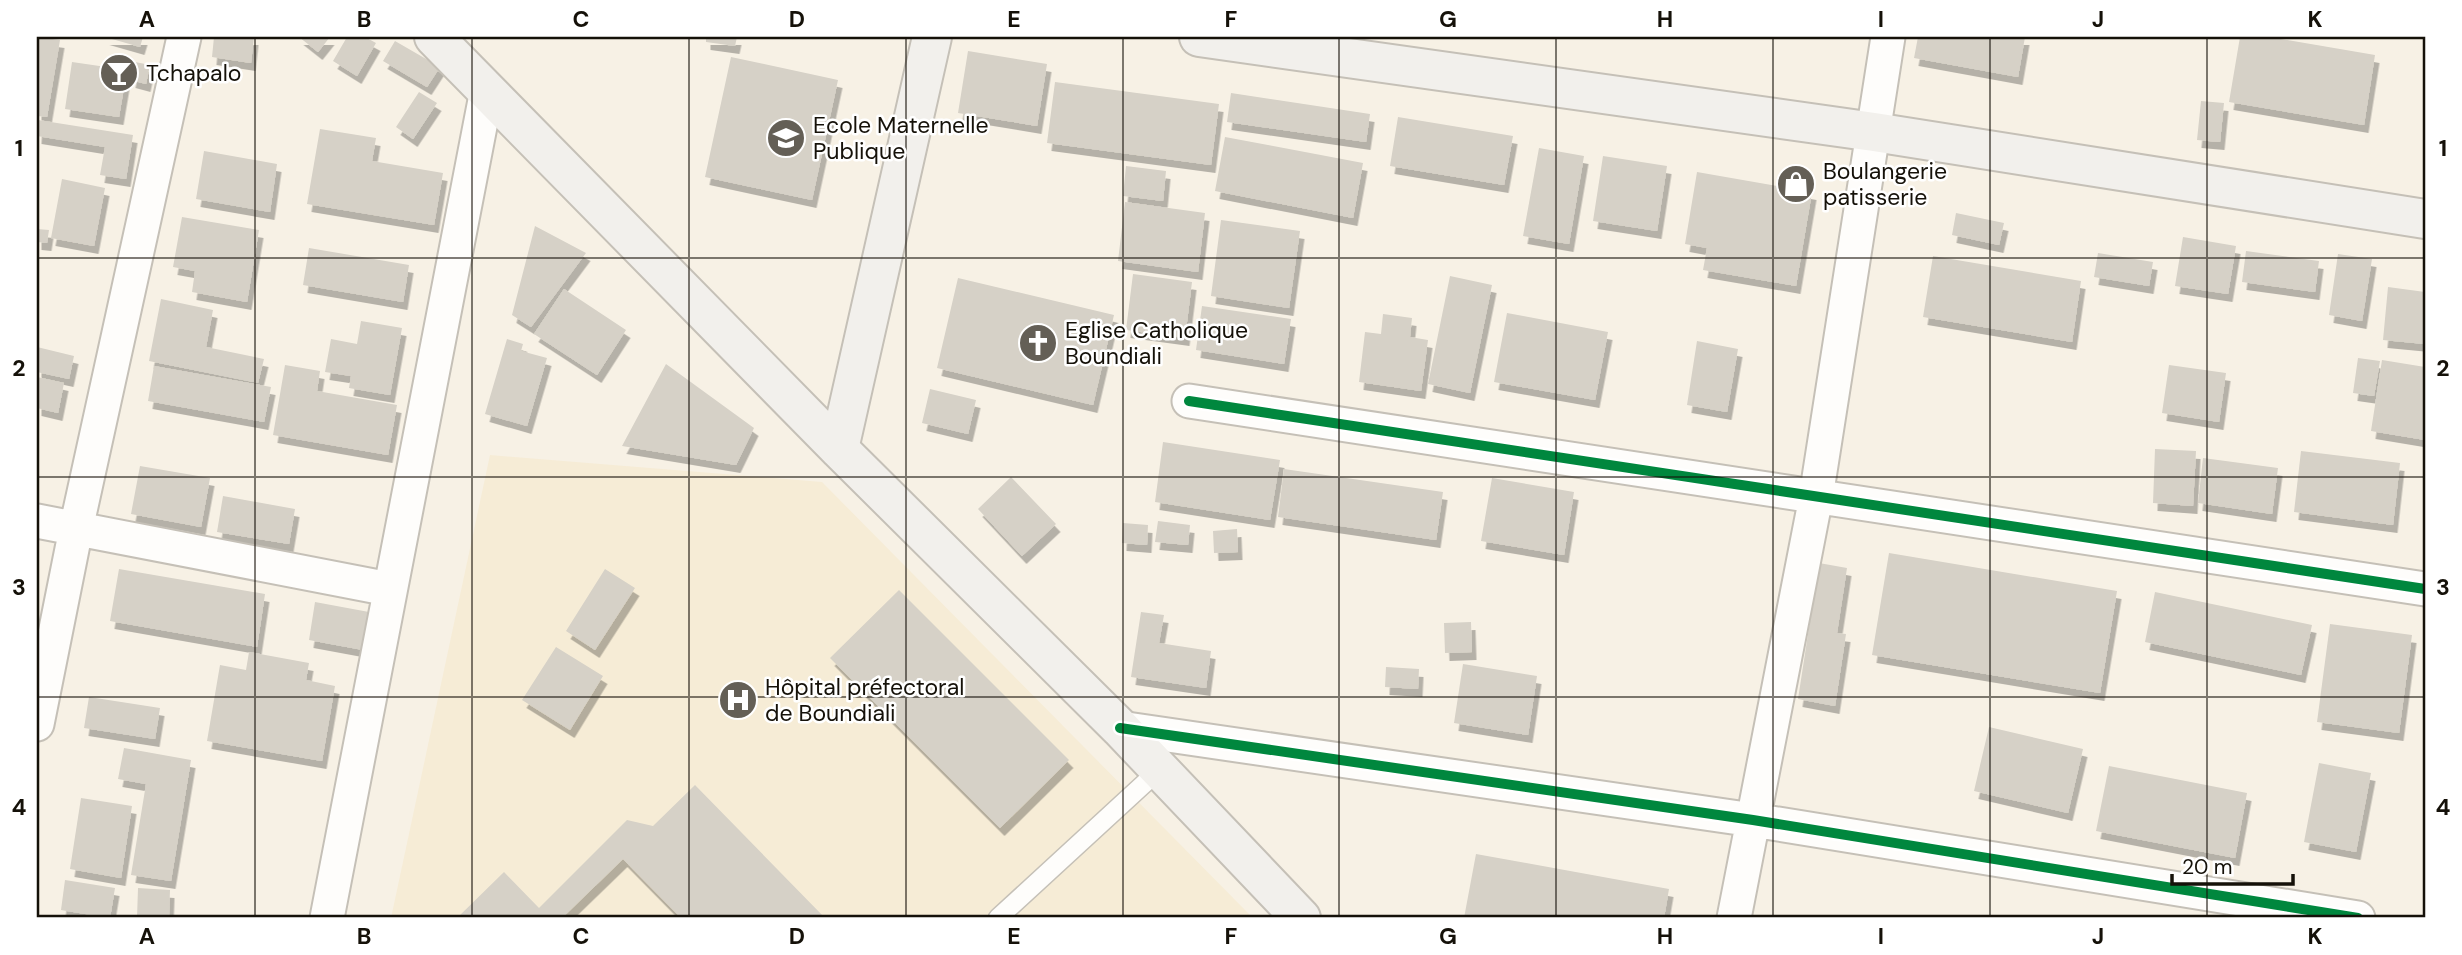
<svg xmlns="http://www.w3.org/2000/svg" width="2462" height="955" font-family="'DM Sans',sans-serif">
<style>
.built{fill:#f6ecd6}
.building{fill:#d6d1c7;filter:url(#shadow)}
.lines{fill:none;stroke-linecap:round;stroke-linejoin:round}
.lane-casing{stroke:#c5c0b7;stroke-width:21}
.street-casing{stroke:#c5c0b7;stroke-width:37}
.secondary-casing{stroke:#c5c0b7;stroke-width:42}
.lane{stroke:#fefdfb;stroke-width:18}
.street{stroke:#fefdfb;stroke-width:33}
.secondary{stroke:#f2f0ec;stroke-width:38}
.cycleway-casing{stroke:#fff;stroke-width:15}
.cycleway{stroke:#00873e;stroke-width:10}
.grid{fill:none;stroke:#151109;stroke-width:2;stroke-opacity:0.55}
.labels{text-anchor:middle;stroke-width:5;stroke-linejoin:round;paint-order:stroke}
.poi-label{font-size:23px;fill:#151109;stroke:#fff;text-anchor:start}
.neatline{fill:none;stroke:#151109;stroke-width:2.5}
.grid-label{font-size:23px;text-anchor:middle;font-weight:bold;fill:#151109}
</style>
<defs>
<filter id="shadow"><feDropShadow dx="4.5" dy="8" stdDeviation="0" flood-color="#0004"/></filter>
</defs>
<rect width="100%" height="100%" fill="#f7f1e5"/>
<path class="built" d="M490,455L822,482L1253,918H391Z"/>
<path class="building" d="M37,37L60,40L47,117L37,116Z
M105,37H143L140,47Z
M214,37H254L251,63L212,57Z
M299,37H330L318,52Z
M347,37H365L376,43L357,76L333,61Z
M706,37H737L735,46L706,42Z
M1918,37H2025L2018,77L1914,58Z
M2240,37H2269L2375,55L2364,125L2229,102Z
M395,41L440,67L427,87L383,61Z
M968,51L1047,64L1037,126L958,113Z
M731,57L838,80L812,200L705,177Z
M72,62L127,70L119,117L65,109Z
M135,62L150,65L146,84L131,80Z
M1055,82L1219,104L1211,165L1047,143Z
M419,92L437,103L413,139L396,127Z
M1231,93L1370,114L1366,142L1227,122Z
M2201,101L2224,103L2220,142L2197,140Z
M1398,117L1513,136L1504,185L1390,166Z
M38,120L133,135L126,179L100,175L105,147L37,136Z
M320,129L376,138L372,161L443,173L434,225L307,204Z
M1225,137L1363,163L1353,218L1215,191Z
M1539,148L1584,156L1569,244L1523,236Z
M204,151L277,164L270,212L196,199Z
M1603,156L1667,166L1657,231L1593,221Z
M1126,166L1166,171L1163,201L1123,196Z
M1697,172L1812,192L1796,286L1703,270L1707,248L1685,244Z
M62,179L105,188L94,246L51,238Z
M1125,202L1205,213L1198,272L1118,261Z
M1956,213L2004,223L1999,245L1952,235Z
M182,217L259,230L247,302L192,292L195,271L173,267Z
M1221,220L1300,231L1289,308L1211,296Z
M535,226L586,253L531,327L512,315Z
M37,229L49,230L47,243L37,242Z
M2183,237L2236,246L2228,294L2175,286Z
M309,248L409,265L403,302L303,285Z
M2246,251L2319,261L2315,292L2242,282Z
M2098,253L2153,262L2149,286L2094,277Z
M2338,254L2372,259L2362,321L2329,315Z
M1933,256L2081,281L2072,342L1923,317Z
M1133,274L1192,282L1185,338L1126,330Z
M1450,276L1492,285L1470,393L1428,384Z
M958,278L1114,315L1093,405L937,368Z
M2388,287L2425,292V344L2383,340Z
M564,289L626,330L597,375L534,334Z
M161,299L213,310L206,347L264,359L258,383L149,361Z
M1202,306L1291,319L1284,364L1196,350Z
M1507,313L1608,332L1595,400L1494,382Z
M1383,314L1412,318L1410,337L1428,340L1421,391L1359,382L1365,332L1381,334Z
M361,321L402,328L390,395L349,388L351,376L325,372L331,339L357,344Z
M507,339L523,344L521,351L547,358L527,426L485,414Z
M1697,341L1738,349L1727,412L1687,405Z
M37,347L74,356L69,379L37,372Z
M2358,358L2380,361L2374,396L2353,393Z
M2382,360L2425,367V440L2371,431Z
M666,364L754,428L736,465L622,446Z
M285,365L320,371L317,391L397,405L388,455L273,435Z
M2169,365L2226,373L2219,422L2162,413Z
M154,366L271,387L264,422L148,401Z
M37,377L64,383L58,413L37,408Z
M930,389L976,400L968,434L922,423Z
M1163,442L1280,460L1270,520L1155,502Z
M2155,449L2196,451L2193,506L2153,503Z
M2301,451L2400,463L2393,525L2294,512Z
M2203,458L2278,468L2272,514L2198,503Z
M140,466L210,478L201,527L131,514Z
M1284,469L1443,492L1436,540L1278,517Z
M1011,477L1056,524L1022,556L978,509Z
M1492,478L1574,492L1564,555L1481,541Z
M223,496L295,509L289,544L217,532Z
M1158,521L1190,525L1188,545L1155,542Z
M1123,523L1148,525L1147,545L1122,543Z
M1237,529L1238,552L1214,553L1213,531Z
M1889,553L2117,591L2100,693L1872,655Z
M1819,563L1847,568L1837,633L1846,634L1835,706L1798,699Z
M119,569L265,594L257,647L110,621Z
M605,569L635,588L595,650L566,631Z
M899,590L1069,760L1000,828L830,658Z
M2155,592L2312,625L2301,675L2145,642Z
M315,602L369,612L363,650L309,640Z
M1141,612L1164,615L1159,643L1211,651L1206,688L1131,677Z
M1471,622L1472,652L1445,653L1444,623Z
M2330,624L2412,635L2399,733L2317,722Z
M556,647L603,676L570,730L522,700Z
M249,652L309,663L306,680L335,686L322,761L207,741L220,665L246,670Z
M1463,664L1537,676L1528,735L1454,723Z
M1386,667L1419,669L1418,689L1385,687Z
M89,697L160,708L155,739L84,728Z
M1989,727L2083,749L2068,813L1974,791Z
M124,748L191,760L171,881L131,875L146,784L118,779Z
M2319,763L2371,773L2356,852L2304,842Z
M2109,766L2247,793L2235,858L2096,831Z
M695,785L825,918H681L623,859L562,918H457L504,872L539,908L627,820L653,826Z
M81,798L132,806L121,878L70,869Z
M1476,854L1669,889L1664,918H1464Z
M65,880L115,888L110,918L61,910Z
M138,888L170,890L169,918H137Z"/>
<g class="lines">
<defs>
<path id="lane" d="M998,918L1159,770"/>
<path id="street" d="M1189,401L2425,589
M37,521L389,589
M37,724L76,529L184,37
M1120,728L1753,820L2358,918
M327,918L487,90
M1734,918L1816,497L1888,37"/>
<path id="secondary" d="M434,37L839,449L1120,728L1301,918
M1199,37L1874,132L2425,219
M839,449L932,37"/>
</defs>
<use href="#lane" class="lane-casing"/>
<use href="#street" class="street-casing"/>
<use href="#secondary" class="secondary-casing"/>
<use href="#lane" class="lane"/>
<use href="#street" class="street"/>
<use href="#secondary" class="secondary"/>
<defs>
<path id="cycleway" d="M1189,401L2425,589
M1120,728L1753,820L2358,918"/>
</defs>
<use href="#cycleway" class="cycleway-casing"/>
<use href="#cycleway" class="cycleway"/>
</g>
<path class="grid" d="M255,37V918M472,37V918M689,37V918M906,37V918M1123,37V918M1339,37V918M1556,37V918M1773,37V918M1990,37V918M2207,37V918M37,258H2425M37,477H2425M37,697H2425"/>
<defs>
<symbol id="bar-disc" viewBox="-11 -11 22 22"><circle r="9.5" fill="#645f56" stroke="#fff"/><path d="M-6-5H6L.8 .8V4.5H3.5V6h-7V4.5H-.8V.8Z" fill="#fff"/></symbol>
<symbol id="school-disc" viewBox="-11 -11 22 22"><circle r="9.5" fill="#645f56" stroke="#fff"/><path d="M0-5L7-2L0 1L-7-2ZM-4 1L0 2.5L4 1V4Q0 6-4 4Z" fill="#fff"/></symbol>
<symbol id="shop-disc" viewBox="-11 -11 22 22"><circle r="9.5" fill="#645f56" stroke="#fff"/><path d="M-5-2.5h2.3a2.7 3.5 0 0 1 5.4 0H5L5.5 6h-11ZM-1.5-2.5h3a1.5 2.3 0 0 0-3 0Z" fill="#fff"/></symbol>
<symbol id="church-disc" viewBox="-11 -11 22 22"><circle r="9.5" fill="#645f56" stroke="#fff"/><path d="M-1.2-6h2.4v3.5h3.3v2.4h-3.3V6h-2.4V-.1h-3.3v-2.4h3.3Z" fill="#fff"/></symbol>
<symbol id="hospital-disc" viewBox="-11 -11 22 22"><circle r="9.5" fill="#645f56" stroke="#fff"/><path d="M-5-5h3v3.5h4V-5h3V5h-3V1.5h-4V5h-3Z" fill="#fff"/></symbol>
</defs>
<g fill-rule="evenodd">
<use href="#bar-disc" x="97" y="51" width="44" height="44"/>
<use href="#school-disc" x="764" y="116" width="44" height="44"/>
<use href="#shop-disc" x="1774" y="162" width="44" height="44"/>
<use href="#church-disc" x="1016" y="321" width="44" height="44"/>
<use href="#hospital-disc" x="716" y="678" width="44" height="44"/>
</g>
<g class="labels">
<g class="poi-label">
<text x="146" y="81">Tchapalo</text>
<text x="813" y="133">Ecole Maternelle<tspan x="813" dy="26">Publique</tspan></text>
<text x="1823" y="179">Boulangerie<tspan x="1823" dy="26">patisserie</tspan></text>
<text x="1065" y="338">Eglise Catholique<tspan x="1065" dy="26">Boundiali</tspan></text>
<text x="765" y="695">Hôpital préfectoral<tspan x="765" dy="26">de Boundiali</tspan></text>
</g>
</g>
<rect width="2462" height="955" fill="none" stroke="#ffffff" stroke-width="77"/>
<path d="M2172 874v10h121v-10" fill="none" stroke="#151109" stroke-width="3.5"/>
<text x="2182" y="874" font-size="21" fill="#151109" stroke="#ffffff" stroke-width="5" paint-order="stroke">20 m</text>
<rect x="38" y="38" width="2386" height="878" class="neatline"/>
<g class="grid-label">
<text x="147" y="27">A</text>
<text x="364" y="27">B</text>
<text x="581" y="27">C</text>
<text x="797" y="27">D</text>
<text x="1014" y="27">E</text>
<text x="1231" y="27">F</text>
<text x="1448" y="27">G</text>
<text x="1665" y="27">H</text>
<text x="1881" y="27">I</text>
<text x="2098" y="27">J</text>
<text x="2315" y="27">K</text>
<text x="19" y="156">1</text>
<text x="2443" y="156">1</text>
<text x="19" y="376">2</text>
<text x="2443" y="376">2</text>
<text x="19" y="595">3</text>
<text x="2443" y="595">3</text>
<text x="19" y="815">4</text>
<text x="2443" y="815">4</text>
<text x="147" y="944">A</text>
<text x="364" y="944">B</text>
<text x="581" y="944">C</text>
<text x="797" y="944">D</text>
<text x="1014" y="944">E</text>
<text x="1231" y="944">F</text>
<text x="1448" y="944">G</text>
<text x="1665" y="944">H</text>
<text x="1881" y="944">I</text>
<text x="2098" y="944">J</text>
<text x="2315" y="944">K</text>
</g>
</svg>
